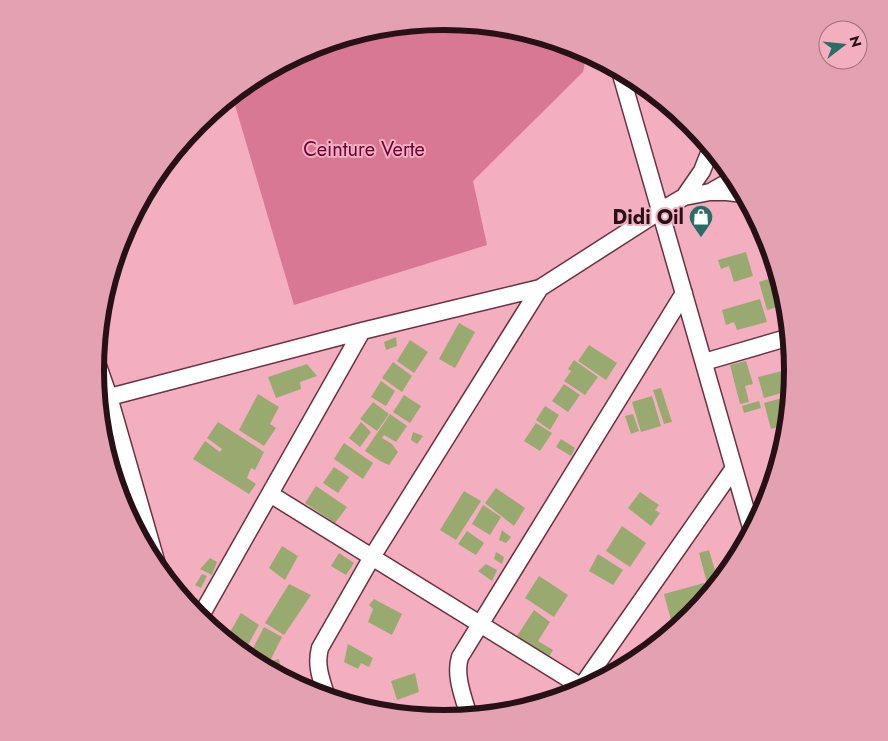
<svg xmlns="http://www.w3.org/2000/svg" width="888" height="741" font-family="Jost,sans-serif">
<style>
.green{fill:#d97894}
.building{fill:#98aa70}
.lines{fill:none;stroke-linecap:round;stroke-linejoin:round}
.minor-casing{stroke:#6a3142;stroke-width:19}
.minor{stroke:#fff;stroke-width:16}
.labels{text-anchor:middle;stroke-width:4;stroke-linejoin:round;paint-order:stroke}
.park-label{font-size:20px;fill:#6a0031;stroke:#f3aec0}
.poi-label{font-size:20px;font-weight:bold;fill:#281017;stroke:#f3aec0;text-anchor:end}
.rim{fill:none;stroke:#281017;stroke-width:6}
</style>
<rect width="100%" height="100%" fill="#f3aec0"/>
<path class="green" d="M444,21L512,28L578,48L587,53L583,72L473,181L487,245L294,305L232,95C271,63 326,38 376,28C398,23 422,23 444,21Z"/>
<path class="building" d="M746,252L753,276L734,282L729,266L721,269L718,260Z
M779,276L787,304L767,310L759,282Z
M760,299L767,322L737,330L734,322L726,325L722,310Z
M459,323L475,332L455,368L439,359Z
M396,337L397,346L386,350L384,342Z
M410,340L428,352L414,373L397,361Z
M589,345L617,363L606,380L578,361Z
M791,349L792,358L782,361L780,352Z
M574,360L598,377L585,395L564,381L571,371L568,369Z
M746,361L753,384L745,386L749,402L740,404L730,365Z
M393,362L412,376L402,392L382,378Z
M307,364L317,376L300,382L301,389L276,398L268,377Z
M793,365V371L791,389L785,368Z
M782,371L788,391L764,398L758,377Z
M381,381L395,391L386,406L371,397Z
M564,384L580,395L568,412L552,401Z
M661,388L672,422L664,424L653,390Z
M258,394L279,407L270,424L276,428L264,446L239,430Z
M404,395L421,406L410,423L393,412Z
M652,396L661,426L641,432L632,402Z
M786,397L789,409L788,424L771,429L764,403Z
M759,401L761,408L744,413L742,406Z
M373,402L389,414L377,431L360,419Z
M545,406L559,415L550,430L536,420Z
M390,414L407,426L396,442L384,435L382,438L392,444L398,452L389,465L380,461L365,451Z
M633,414L639,431L631,434L625,416Z
M218,422L264,452L255,470L251,468L247,478L256,484L249,494L193,459L205,441L220,452L222,449L207,438Z
M361,422L371,432L360,447L349,438Z
M536,423L552,433L540,451L524,441Z
M413,432L423,436L417,444L411,440Z
M787,438L786,439L782,455L778,440Z
M561,439L575,448L571,456L556,447Z
M344,443L373,463L363,479L334,459Z
M334,467L349,477L338,493L323,483Z
M316,486L347,507L335,523L305,503Z
M496,488L525,508L514,526L485,503Z
M464,491L481,501L456,540L440,530Z
M640,492L659,505L655,510L660,513L651,526L628,508Z
M483,505L501,517L490,535L472,524Z
M622,526L646,543L630,567L606,551Z
M502,530L511,537L506,543L499,540Z
M467,531L484,543L476,555L458,544Z
M282,546L298,556L285,580L269,568Z
M709,550L719,584L710,594L699,553Z
M496,552L504,557L502,564L494,559Z
M339,553L354,563L346,575L331,566Z
M598,554L623,570L613,585L589,571Z
M210,558L217,562L212,575L200,569Z
M486,564L497,570L492,581L478,571Z
M202,574L207,576L201,588L195,585Z
M539,576L568,595L554,617L525,598Z
M704,583L708,597L694,614L671,620L664,594Z
M289,584L311,595L284,635L265,623Z
M374,599L402,614L392,635L368,622L373,609L369,605Z
M534,610L550,622L538,641L553,650L547,660L532,650L534,647L517,636Z
M241,613L259,625L244,652L226,639Z
M264,627L282,637L270,661L250,654Z
M348,644L373,658L369,667L361,663L358,669L344,662Z
M279,659L282,673L276,675L257,665Z
M415,673L419,692L397,700L391,681Z"/>
<g class="lines">
<defs>
<path id="minor" d="M620,71L752,531
M712,191L735,178
M684,197L702,171L711,148
M96,360L109,397L159,571
M704,362L790,337
M98,400L362,331L540,288L660,211L684,197L710,192H727L744,194
M270,494L585,689
M199,619L362,331
M581,687L734,468
M327,698C322,681 315,666 320,648L372,557L540,288
M469,717C464,698 454,676 460,657L684,293"/>
</defs>
<use href="#minor" class="minor-casing"/>
<use href="#minor" class="minor"/>
</g>
<defs>
<symbol id="shop-pin" viewBox="-11 -11 22 30"><path d="M0 17L-7.5 6A9.5 9.5 0 1 1 7.5 6Z" fill="#276e64" stroke="#f3aec0"/><path d="M-5-2.5h2.3a2.7 3.5 0 0 1 5.4 0H5L5.5 6h-11ZM-1.5-2.5h3a1.5 2.3 0 0 0-3 0Z" fill="#fff"/></symbol>
</defs>
<g fill-rule="evenodd">
<use href="#shop-pin" x="687" y="203" width="28" height="38"/>
</g>
<g class="labels">
<g class="park-label">
<text x="364" y="156">Ceinture Verte</text>
</g>
<g class="poi-label">
<text x="684" y="224">Didi Oil</text>
</g>
</g>
<path d="M0 0H888V741H0ZM104 370a340 340 0 1 1 680 0a340 340 0 1 1-680 0Z" fill="#e3a1b2" fill-rule="evenodd"/>
<path class="rim" d="M104 370a340 340 0 1 1 680 0a340 340 0 1 1-680 0Z"/>
<g transform="translate(843 45) rotate(74)"><circle r="24" fill="#f3aec0" stroke="#a26f7c"/>
<path d="M0-4L9 19L0 12L-9 19Z" fill="#276e64"/>
<text y="-8" font-size="14" font-weight="bold" text-anchor="middle" fill="#281017">N</text>
</g>
</svg>
